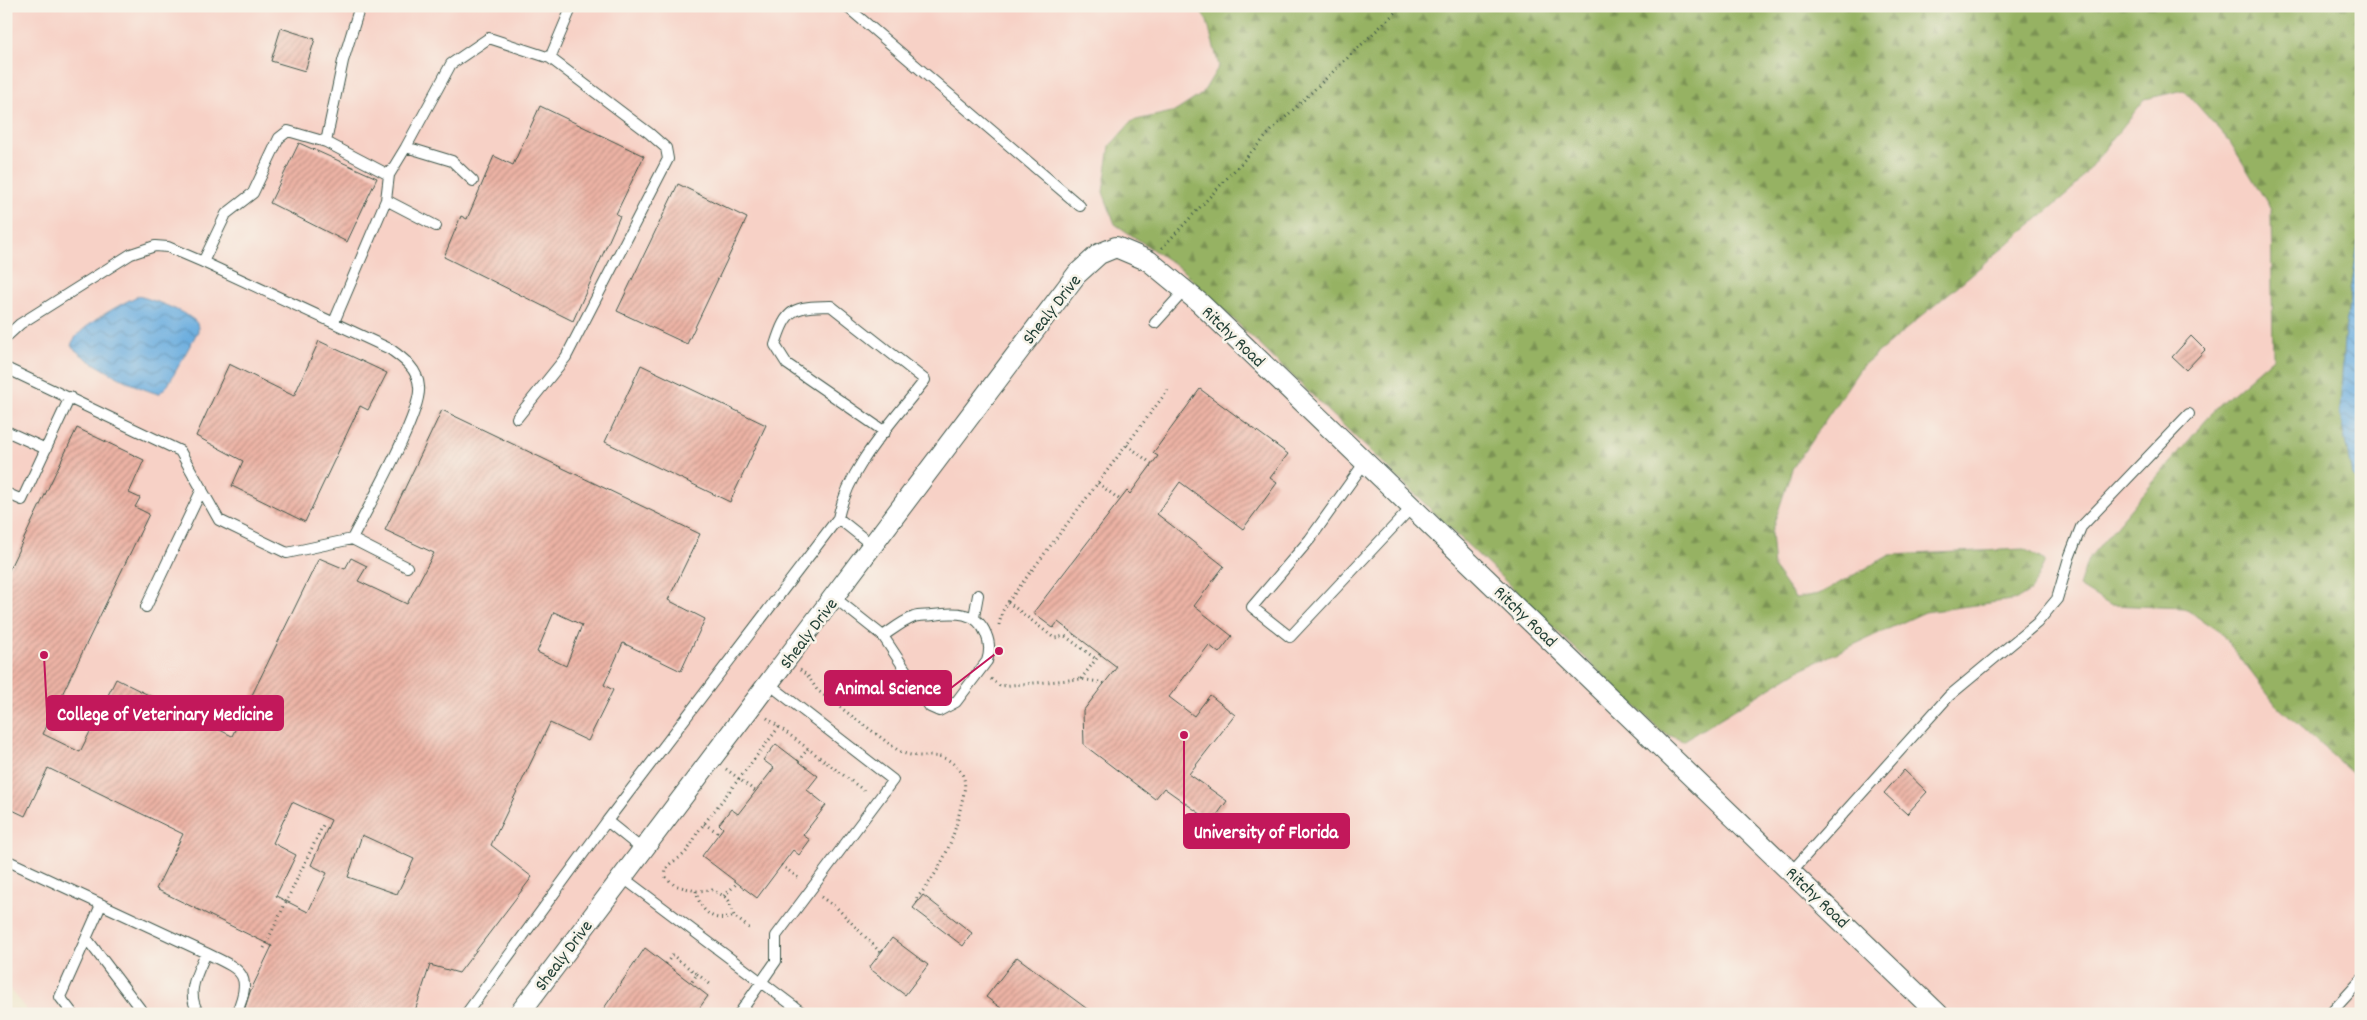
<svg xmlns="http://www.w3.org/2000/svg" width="2367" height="1020" font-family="Dekko,sans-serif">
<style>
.built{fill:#f7d1c6}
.forest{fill:url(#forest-firs);stroke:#5a784c}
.water{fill:url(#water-waves);stroke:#44758a}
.building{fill:url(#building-hatch);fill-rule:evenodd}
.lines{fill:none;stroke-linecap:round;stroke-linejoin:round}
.lane-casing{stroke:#3e564a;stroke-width:12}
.street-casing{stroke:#3e564a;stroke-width:22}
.path{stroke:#3e564a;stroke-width:3;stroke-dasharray:1 4;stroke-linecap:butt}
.lane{stroke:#fff;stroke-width:10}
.street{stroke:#fff;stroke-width:20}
.labels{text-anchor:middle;stroke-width:5;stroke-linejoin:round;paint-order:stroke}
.street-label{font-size:18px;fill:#1f3d34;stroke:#f7f3e8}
.leader{fill:none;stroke:#c2185b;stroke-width:2}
.callout-dot{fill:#c2185b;stroke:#f7f3e8;stroke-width:2}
.callout{fill:#c2185b;stroke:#c2185b;stroke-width:2}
.callout-label{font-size:19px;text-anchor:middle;font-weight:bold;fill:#fff}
</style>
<defs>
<pattern id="forest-firs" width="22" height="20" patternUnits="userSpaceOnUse" patternTransform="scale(1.25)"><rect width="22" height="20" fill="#96b264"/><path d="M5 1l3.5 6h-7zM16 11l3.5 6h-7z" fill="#7a9253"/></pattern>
<pattern id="water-waves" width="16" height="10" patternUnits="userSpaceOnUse" patternTransform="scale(1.25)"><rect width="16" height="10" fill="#6aaddf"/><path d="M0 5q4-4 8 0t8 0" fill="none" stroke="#578eb6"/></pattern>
<pattern id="building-hatch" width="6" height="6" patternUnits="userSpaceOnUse" patternTransform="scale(1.25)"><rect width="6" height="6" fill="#edb3a5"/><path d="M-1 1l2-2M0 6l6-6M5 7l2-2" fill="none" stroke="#bf9387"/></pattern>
</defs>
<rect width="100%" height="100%" fill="#f7f3e8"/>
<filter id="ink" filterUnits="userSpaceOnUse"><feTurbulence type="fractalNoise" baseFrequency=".02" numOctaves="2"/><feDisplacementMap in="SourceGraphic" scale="10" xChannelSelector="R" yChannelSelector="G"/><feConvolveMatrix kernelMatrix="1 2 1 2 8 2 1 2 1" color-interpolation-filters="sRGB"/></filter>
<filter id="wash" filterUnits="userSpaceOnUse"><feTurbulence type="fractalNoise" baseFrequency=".0096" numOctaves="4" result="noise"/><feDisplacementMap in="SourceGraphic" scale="20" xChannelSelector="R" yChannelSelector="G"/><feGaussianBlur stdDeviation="1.12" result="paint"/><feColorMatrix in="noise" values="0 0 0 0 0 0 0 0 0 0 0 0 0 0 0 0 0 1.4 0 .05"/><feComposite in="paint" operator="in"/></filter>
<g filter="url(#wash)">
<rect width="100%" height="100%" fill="#ede4c6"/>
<path class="built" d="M6,6H2361V222L2344,339L2340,413L2352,476L2361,485V1014H30L6,985Z"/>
<path class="forest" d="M1197,6H2361V222L2344,339L2340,413L2352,476L2361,485V781L2276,705L2221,633L2184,608L2110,605L2079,586L2088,559L2218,406L2273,358L2271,209L2230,142L2184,90L2145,99L2071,191L1862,366L1792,469L1771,533L1774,569L1795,598L1819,594L1890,555L2024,549L2045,561L2031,591L2018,599L1925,612L1799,670L1683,741L1662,732L1181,269L1115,224L1103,192L1110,146L1132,121L1176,111L1202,94L1219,66L1207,21Z"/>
<path class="water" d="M2361,222V485L2352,476L2340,413L2344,339Z
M138,296C152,299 183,311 194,320C198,323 198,327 198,331L168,385L159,394C137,389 85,361 71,346C74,329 122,303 138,296Z"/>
<g id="blocks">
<path class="building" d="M281,28L315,39L305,71L271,61Z
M540,106L644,156L616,214L620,216L573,321L444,257L461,216L467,219L494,156L513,165Z
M299,143L377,178L347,242L270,203Z
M678,184L747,218L687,344L617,311Z
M2191,336L2205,350L2186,370L2172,357Z
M319,341L387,373L368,410L360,406L305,522L232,486L243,461L196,436L229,364L294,396Z
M641,365L766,425L730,502L605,442Z
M1200,389L1288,454L1270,478L1277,483L1243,529L1180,482L1157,514L1224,566L1194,606L1232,636L1219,653L1209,645L1169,697L1194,716L1210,695L1235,715L1189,774L1227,801L1212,822L1164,788L1155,799L1084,745L1083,711L1117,667L1058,622L1053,628L1033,613L1127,491L1130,494L1158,456L1153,453Z
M442,410L700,534L668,600L705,619L681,671L623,643L604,685L613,690L588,741L550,723L491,845L532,877L459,973L430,965L414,1014H243L250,992L272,946L156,889L183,834L48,768L25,816L6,807V576L77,428L144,460L129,493L140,498L135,507L149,514L43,734L80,752L116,679L232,736L319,558L345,569L351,558L367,566L358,581L407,604L434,553L385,530ZM554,612L582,625L566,666L537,652ZM292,802L331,820L311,865L327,873L308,912L276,896L296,855L273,843ZM362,835L414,859L397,894L348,877Z
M776,744L818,776L807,790L826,805L803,835L810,840L799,855L793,850L757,898L702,856L723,828L719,824L731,809L738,814L774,768L763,760Z
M1904,770L1927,792L1907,814L1884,793Z
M923,895L972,933L963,946L913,908Z
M892,938L928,965L905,995L869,968Z
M645,948L708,996L695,1014H600Z
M1017,957L1094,1014H1009L986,997Z"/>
</g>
</g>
<g filter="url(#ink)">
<use href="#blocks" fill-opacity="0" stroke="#3e564a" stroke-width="1"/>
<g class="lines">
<defs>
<path id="lane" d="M846,6L1080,206
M406,147L451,64L489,38L550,58L572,6
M389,175L406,147L452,161L473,181
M386,200L436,226
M203,262L226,214L253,193L279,138L288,131L326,142
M334,322L386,200L389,175L326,142L343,61L360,6
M1155,323L1185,290
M6,337L20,324L131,254L155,246L168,247L203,262L390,349C404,359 418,369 419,387C422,413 366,511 352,539L287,553L219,520L180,451L6,368
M517,418L566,357L668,159L666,148L649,133L550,58
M6,431L46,449
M1365,462L1310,539L1252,607L1290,637L1412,507
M6,493L22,500L70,397
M352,539L407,567
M873,546L838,518C850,464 892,423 925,380L831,306C793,307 787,307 775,345L787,364L885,432
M835,598L883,636L930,707L939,711L956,702L987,661C990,652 990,643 986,634C977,611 955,612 933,615C927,616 919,615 914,617C903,621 892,630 883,636
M146,607L202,489
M974,617L978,595
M643,850L607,821L838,518
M6,860L206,953C197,974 185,992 199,1014
M1791,872L1949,696L2037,623L2057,599L2069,558L2081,527L2189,414
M622,877L804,1014
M87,939L144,1014
M206,953C241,970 254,973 236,1014
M73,1014L60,997L101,905
M466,1014L607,821
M739,1014L776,961V936L893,780L769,684
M2330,1014L2361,980"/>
<path id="street" d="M519,1014L1077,274L1099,254L1116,247L1149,261L1200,303L1938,1014"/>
</defs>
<use href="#lane" class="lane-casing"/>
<use href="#street" class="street-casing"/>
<path class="path" d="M1162,248L1272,130L1402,6
M1127,445L1152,464
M1098,483L1120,500
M1008,602L1168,390
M999,625L1002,612L1008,602L1054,638L1065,636L1096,659
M800,670L808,676L817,690L899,751C918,761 934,751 950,761C956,766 962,771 964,779C966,787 963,797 961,805C954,841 940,873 915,900L918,902
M991,679L1000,686L1081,679L1105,683
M1081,679L1100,654
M767,718L866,792
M798,761L808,749
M726,769L755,791
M704,824L719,833
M781,865L800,879
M696,891C700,911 714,924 734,916
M724,896L737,883
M821,897L837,908L881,953
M749,928L734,916L729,901L724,896L712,890L696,891L674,885L666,877C663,863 676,862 684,854C690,848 694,840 697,833L779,727
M264,948L323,825
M666,964L672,955L697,974L691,983
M697,974L710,984"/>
<use href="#lane" class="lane"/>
<use href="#street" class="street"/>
</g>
</g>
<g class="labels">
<g class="street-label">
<text transform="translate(1051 309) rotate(-52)" y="6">Shealy Drive</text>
<text transform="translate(1234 336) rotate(44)" y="6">Ritchy Road</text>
<text transform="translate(1526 616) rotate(44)" y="6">Ritchy Road</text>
<text transform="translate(808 633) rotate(-53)" y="6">Shealy Drive</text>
<text transform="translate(1818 897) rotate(44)" y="6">Ritchy Road</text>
<text transform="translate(563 955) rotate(-53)" y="6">Shealy Drive</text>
</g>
</g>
<path class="leader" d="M999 651L951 688M44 655L47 713M1184 735L1184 831"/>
<g class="callout-dot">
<circle cx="999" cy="651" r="5"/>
<circle cx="44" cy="655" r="5"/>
<circle cx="1184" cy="735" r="5"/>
</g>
<g class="callout">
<rect x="825" y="671" width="126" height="34" rx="5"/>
<rect x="47" y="696" width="236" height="34" rx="5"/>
<rect x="1184" y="814" width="165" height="34" rx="5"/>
</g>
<g class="callout-label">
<text x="888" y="694">Animal Science</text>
<text x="165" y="720">College of Veterinary Medicine</text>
<text x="1266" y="838">University of Florida</text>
</g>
<rect width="2367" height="1020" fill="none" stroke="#f7f3e8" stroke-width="25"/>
</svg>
